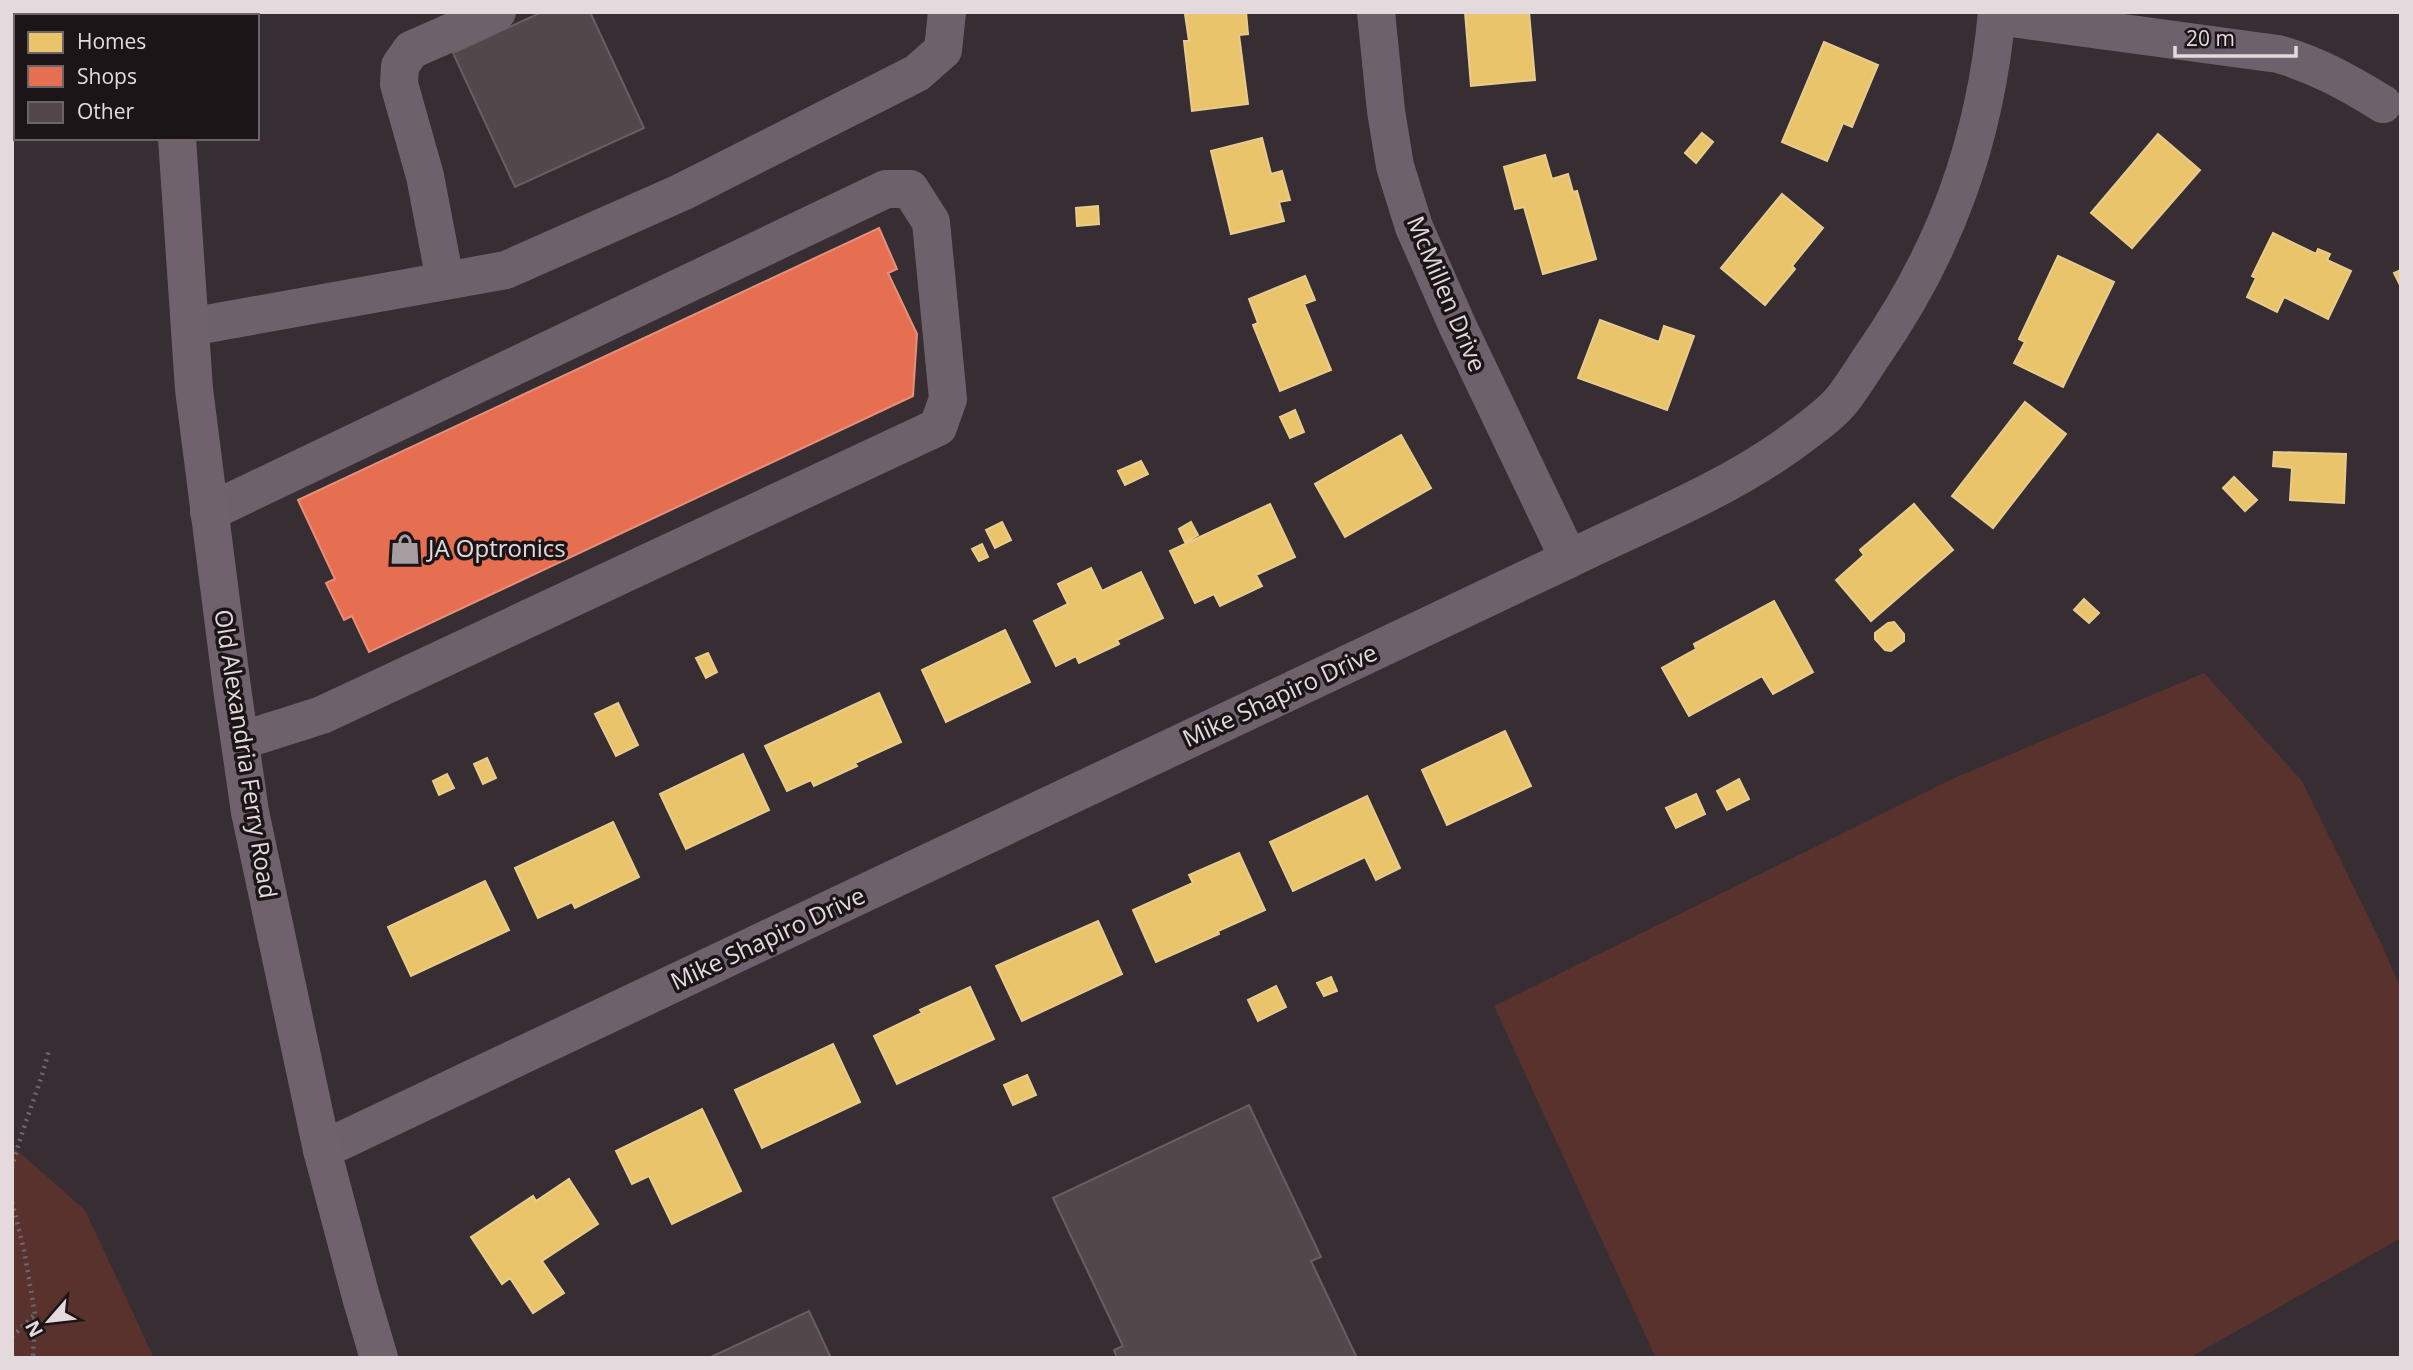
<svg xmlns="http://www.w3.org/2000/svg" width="2413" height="1370" font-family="'Open Sans',sans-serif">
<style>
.green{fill:#59322e}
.homes{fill:#e9c46a;stroke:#e8cb8d;stroke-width:2}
.shops{fill:#e76f51;stroke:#e68f7b;stroke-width:2}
.building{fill:#50484b;stroke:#675f61;stroke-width:2}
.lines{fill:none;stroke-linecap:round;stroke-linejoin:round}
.path{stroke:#70676e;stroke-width:4.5;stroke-dasharray:2 5;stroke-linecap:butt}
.minor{stroke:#6d626b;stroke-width:38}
.major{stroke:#70626d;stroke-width:38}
.labels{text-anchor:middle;stroke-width:7;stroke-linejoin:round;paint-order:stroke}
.street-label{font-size:24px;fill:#e4dade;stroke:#1c1518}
.poi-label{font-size:24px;fill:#e4dade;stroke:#1c1518;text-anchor:start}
</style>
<rect width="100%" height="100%" fill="#362e32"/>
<path class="green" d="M2204,673L2302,781L2381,943L2401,989V1238L2189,1358H1656L1494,1006L1952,779Z
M12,1146L85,1210L154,1358H12Z"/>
<path class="homes" d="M1200,12H1246L1248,34L1239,35L1248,104L1192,111L1184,41H1189L1185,14Z
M1465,12H1529L1535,80L1471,86Z
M1824,42L1878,65L1852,127L1843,123L1827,161L1782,142Z
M1702,133L1713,142L1696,163L1685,153Z
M2158,134L2200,170L2132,248L2091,213Z
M1262,138L1271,174L1282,171L1290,200L1279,202L1284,221L1231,234L1211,151Z
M1545,155L1552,179L1568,174L1573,192L1577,191L1596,259L1543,274L1524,207L1515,209L1504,167Z
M1782,194L1823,228L1792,266L1795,269L1765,305L1721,268Z
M1098,206L1099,224L1077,226L1076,208Z
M2273,233L2316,254L2318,249L2330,254L2327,260L2351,271L2328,319L2284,297L2277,312L2247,297L2256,278L2252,276Z
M2058,256L2114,282L2063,387L2014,363L2025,342L2019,339Z
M2401,270V287L2394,273Z
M1305,276L1315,300L1304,304L1331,370L1280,391L1253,325L1258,323L1249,299Z
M1600,320L1659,342L1664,326L1694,336L1667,410L1578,378Z
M2025,402L2066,434L1993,528L1952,496Z
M1295,410L1304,432L1290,438L1280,417Z
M1401,435L1431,488L1345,537L1315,484Z
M2274,452L2346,454L2344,503L2290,500L2292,468L2273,466Z
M1141,461L1148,474L1125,485L1118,471Z
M2234,477L2257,500L2245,511L2223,488Z
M1270,504L1295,557L1256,575L1262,586L1220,606L1214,594L1195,603L1170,551Z
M1914,504L1953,550L1871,621L1836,580L1864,555L1860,550Z
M1002,522L1011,540L995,548L986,530Z
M1191,522L1198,535L1185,542L1179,529Z
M982,544L988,557L979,561L972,549Z
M1091,568L1102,591L1141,572L1163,618L1117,640L1119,644L1079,663L1076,656L1056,666L1034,621L1068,604L1058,584Z
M2084,599L2099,613L2089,623L2074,610Z
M1774,601L1813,672L1773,694L1762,676L1689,716L1662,668L1696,649L1694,644Z
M1894,622L1904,634V641L1891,651L1885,650L1875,639V633L1888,623Z
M1005,630L1030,682L946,722L922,670Z
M708,653L717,672L706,678L696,658Z
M879,693L901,742L855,763L857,766L814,786L811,780L787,791L765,746Z
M618,703L638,745L616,756L595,714Z
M1505,731L1531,786L1447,825L1422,770Z
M743,754L769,810L686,849L660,794Z
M487,758L496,778L483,784L474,764Z
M447,774L454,788L439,795L433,781Z
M1739,779L1749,799L1727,810L1717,791Z
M1696,794L1705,814L1676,828L1666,808Z
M1367,796L1400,868L1376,880L1365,857L1293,891L1270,842Z
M613,822L639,877L575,908L572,902L538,918L515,868Z
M1239,853L1265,910L1218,931L1219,934L1156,962L1133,910L1193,883L1189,875Z
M485,881L509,930L411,976L388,927Z
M1098,921L1122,974L1022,1021L996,966Z
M1331,977L1337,991L1324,996L1317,983Z
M1276,986L1286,1007L1258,1021L1248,1000Z
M970,987L994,1039L897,1084L874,1036L922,1013L920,1010Z
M833,1044L860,1102L762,1148L735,1090Z
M1027,1075L1036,1095L1013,1105L1004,1085Z
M702,1109L741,1191L672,1224L649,1176L632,1184L616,1151Z
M569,1179L598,1224L542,1261L564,1293L533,1313L510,1278L502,1284L471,1237L533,1196L536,1201Z"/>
<path class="shops" d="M879,228L897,269L888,273L917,334L913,396L369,652L352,616L344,620L326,583L335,579L298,500Z"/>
<path class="building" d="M542,12H590L644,128L515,187L453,53Z
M1249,1105L1321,1257L1311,1261L1357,1358H1117L1114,1350L1123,1346L1053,1198Z
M809,1311L831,1358H709Z"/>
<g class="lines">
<path class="path" d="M12,1168C22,1127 39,1090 49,1050
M12,1202L24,1250L35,1314L33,1358
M12,1337L34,1315"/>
<path class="minor" d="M1376,12L1386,111L1395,166L1414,227L1458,327L1569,559
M1997,16L2278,54C2317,65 2349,83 2383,104
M445,280L425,176L399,84L400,66L411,50L497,12
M190,327L506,270L682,192L917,73L943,50L947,12
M209,512L886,189H910L931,222L948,399L938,427L322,715L240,741
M322,1150L1569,559C1640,524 1720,493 1785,447C1804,433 1827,418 1842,400C1853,386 1862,371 1872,356C1946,250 1985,141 1997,12"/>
<path class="major" d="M172,12V16
M177,138L194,389L232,688L250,812L322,1150L361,1297L379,1358"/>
</g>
<defs>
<symbol id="shop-bare" viewBox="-9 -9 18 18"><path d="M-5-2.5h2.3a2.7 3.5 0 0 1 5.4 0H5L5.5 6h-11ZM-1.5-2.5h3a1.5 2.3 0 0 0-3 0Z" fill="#a79ea2" stroke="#1c1518" stroke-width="2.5" paint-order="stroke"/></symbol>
</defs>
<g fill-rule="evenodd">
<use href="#shop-bare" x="383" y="527" width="44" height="44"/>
</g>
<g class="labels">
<g class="street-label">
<text transform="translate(1446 294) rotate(67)" y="8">McMillen Drive</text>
<text transform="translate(1280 696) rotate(-25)" y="8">Mike Shapiro Drive</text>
<text transform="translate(245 754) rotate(81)" y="8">Old Alexandria Ferry Road</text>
<text transform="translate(768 939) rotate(-25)" y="8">Mike Shapiro Drive</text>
</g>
<g class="poi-label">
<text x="428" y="557">JA Optronics</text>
</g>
</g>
<rect width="2413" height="1370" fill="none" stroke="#e4dade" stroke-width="28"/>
<rect x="14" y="14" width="245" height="126" fill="#1c1518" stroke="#6c6467" stroke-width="2"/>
<rect x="28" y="32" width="35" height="21" fill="#e9c46a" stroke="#6c6467" stroke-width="2"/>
<text x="77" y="49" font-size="21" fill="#e4dade">Homes</text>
<rect x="28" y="66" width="35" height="21" fill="#e76f51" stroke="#6c6467" stroke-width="2"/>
<text x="77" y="84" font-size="21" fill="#e4dade">Shops</text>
<rect x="28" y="102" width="35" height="21" fill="#50484b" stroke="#6c6467" stroke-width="2"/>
<text x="77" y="119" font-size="21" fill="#e4dade">Other</text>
<g transform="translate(49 1321) rotate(242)" stroke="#1c1518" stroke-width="5" paint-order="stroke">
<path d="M0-5L12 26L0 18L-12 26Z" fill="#e4dade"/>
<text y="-10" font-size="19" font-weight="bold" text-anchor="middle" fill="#e4dade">N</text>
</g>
<path d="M2175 46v10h121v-10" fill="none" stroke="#e4dade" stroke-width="3.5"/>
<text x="2186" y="46" font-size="21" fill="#e4dade" stroke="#1c1518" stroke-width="5" paint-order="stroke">20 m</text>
</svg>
